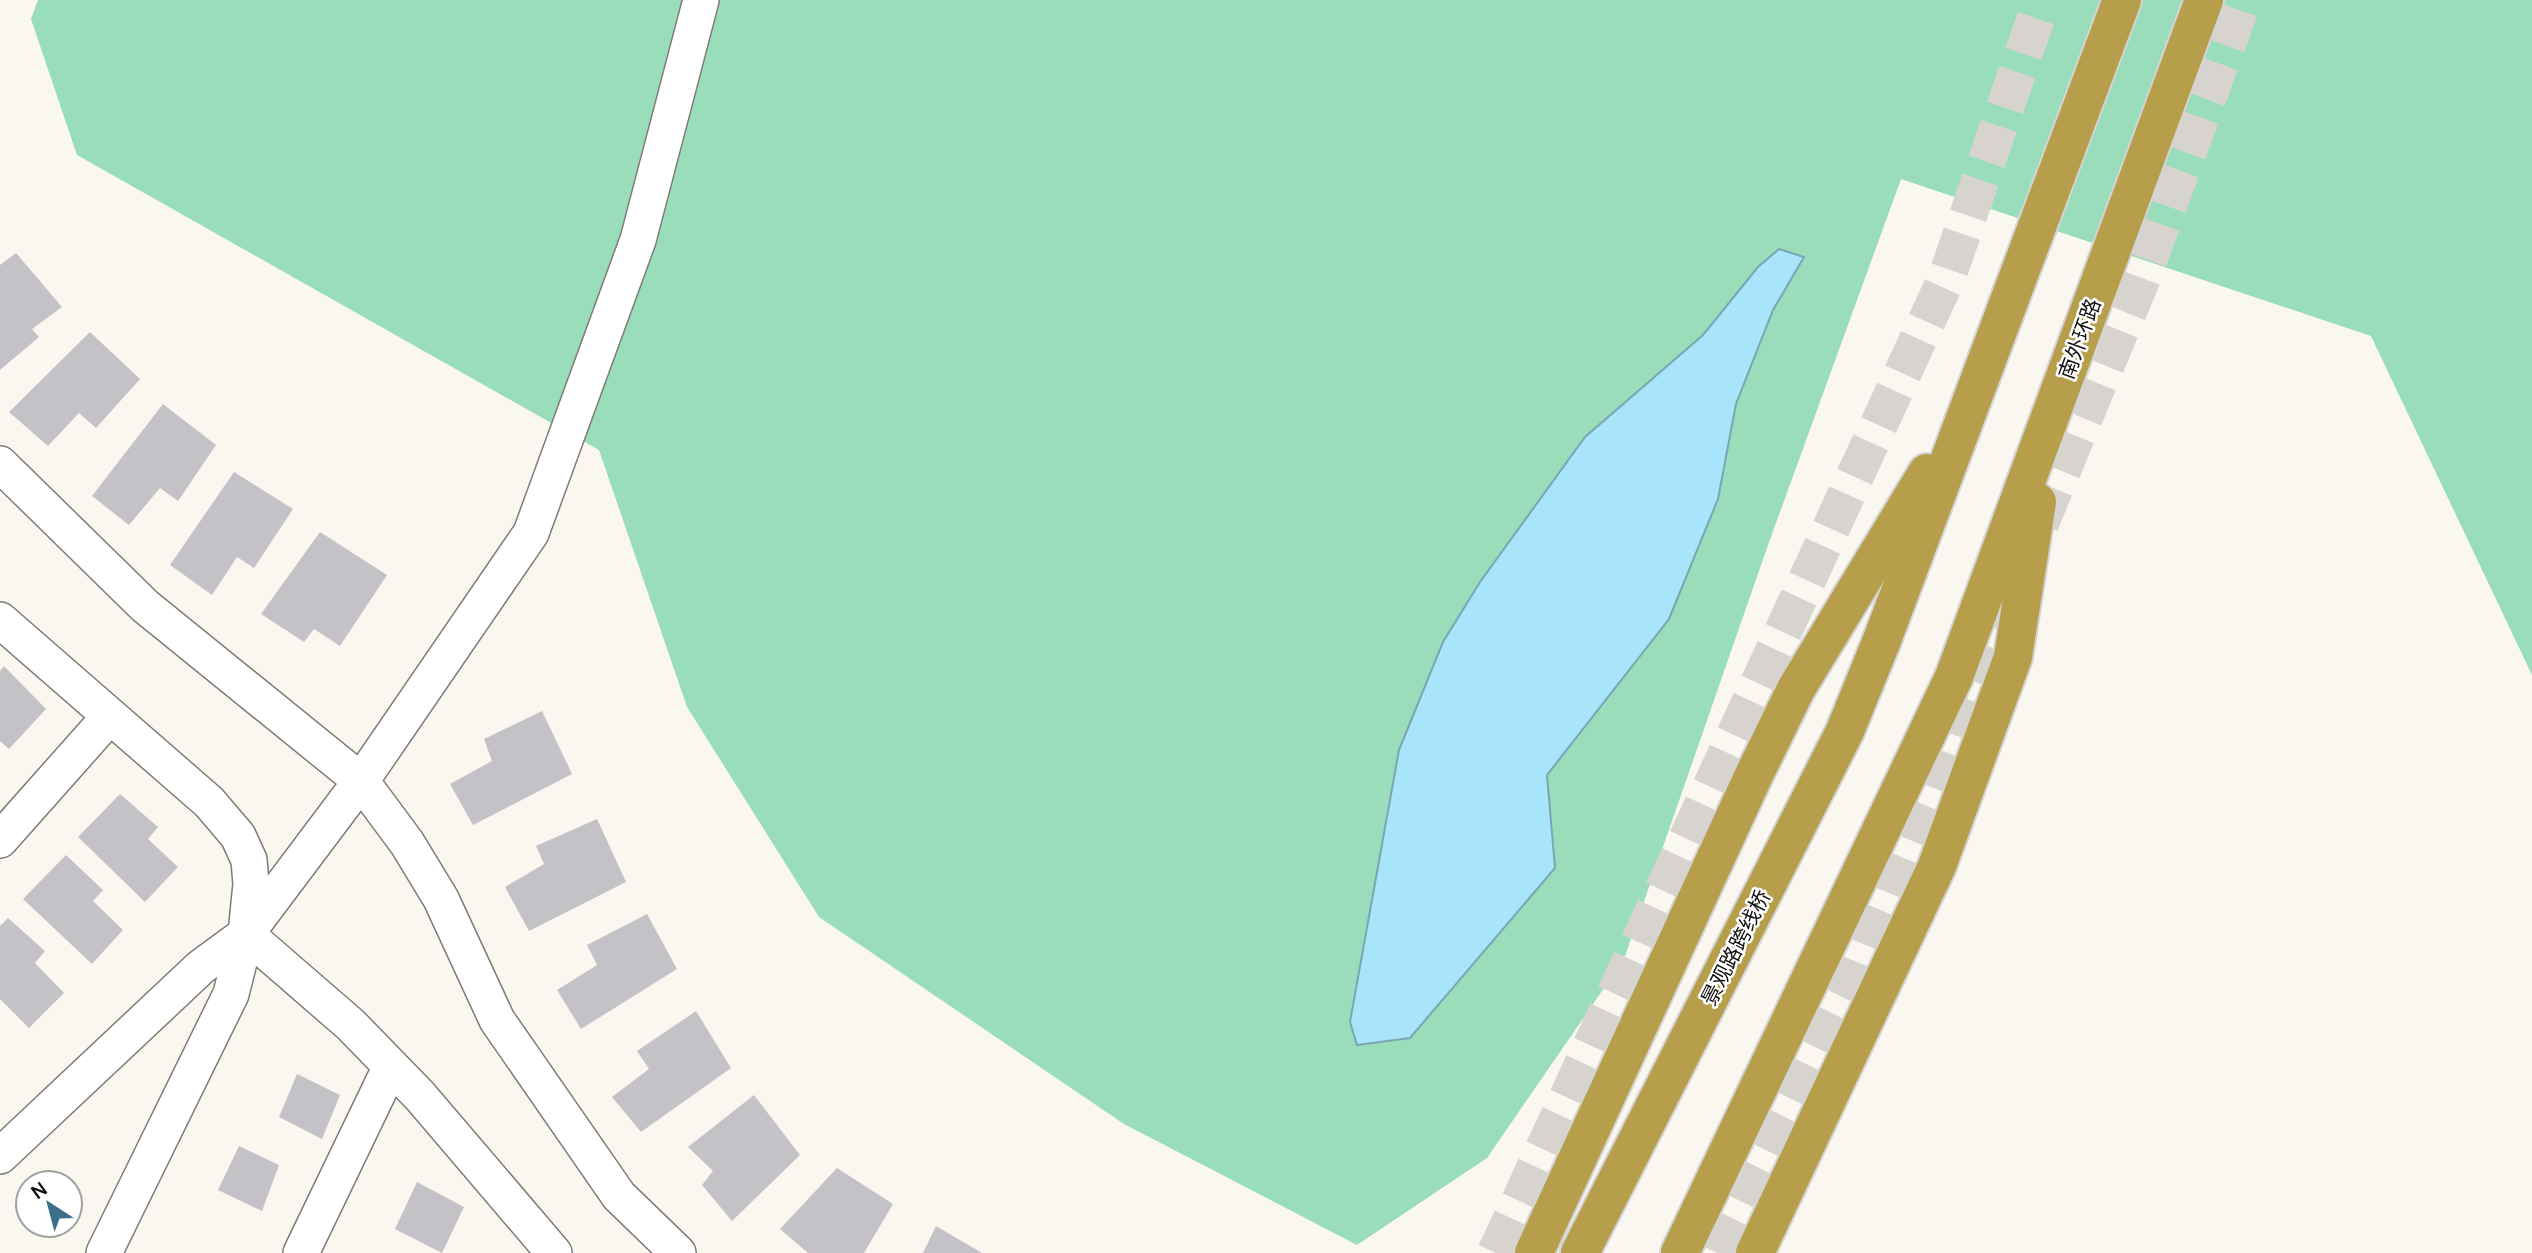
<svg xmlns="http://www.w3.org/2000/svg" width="2532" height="1253" font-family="Manrope,'Noto Sans SC',sans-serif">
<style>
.green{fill:#9db}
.water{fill:#a8e4fa;stroke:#7ba5b4;stroke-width:2}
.building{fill:#c4c1c7}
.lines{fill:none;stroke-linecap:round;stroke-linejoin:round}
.motorway-tunnel{stroke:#d7d4cf;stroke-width:38;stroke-dasharray:38 19;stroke-linecap:butt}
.minor-casing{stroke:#7f7c77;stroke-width:38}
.trunk-casing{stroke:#d4d4d4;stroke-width:42}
.minor{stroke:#fff;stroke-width:35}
.trunk{stroke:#b79e4a;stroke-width:38}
.labels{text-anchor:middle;stroke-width:5;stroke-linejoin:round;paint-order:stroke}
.street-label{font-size:21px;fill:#12110f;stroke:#fff}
</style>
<rect width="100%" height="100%" fill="#faf7f1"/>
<path class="green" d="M38,0H2532V675L2371,336L1901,179L1768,545L1624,959L1487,1158L1357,1245L1124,1124L819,917L687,707L599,450L77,155L31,19Z"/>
<path class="water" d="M1779,249L1804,257L1773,310L1736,404L1718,499L1669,619L1547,775L1555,868L1410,1038L1357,1045L1350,1022L1399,750L1443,642L1480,582L1585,437L1703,335L1758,267Z"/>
<path class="building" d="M16,253L62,307L32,329L39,337L0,370V265Z
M90,332L140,379L96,428L79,413L48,446L9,412Z
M163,404L216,445L178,501L160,488L129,525L92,496Z
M234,472L293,509L254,568L237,557L212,595L170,565Z
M320,532L387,575L340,646L314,629L304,642L261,614Z
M4,666L46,709L9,749L0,741V671Z
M542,711L572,774L473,825L450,784L492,761L484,739Z
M120,794L158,827L148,839L178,867L145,902L78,837Z
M597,819L626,882L529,931L505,887L544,864L536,846Z
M66,855L103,890L93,901L123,930L92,964L23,899Z
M647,914L677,969L581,1029L557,990L597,965L587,945Z
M8,918L45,951L35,963L64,993L29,1028L0,999V926Z
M696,1011L731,1068L641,1132L612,1097L649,1069L637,1051Z
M297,1074L340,1095L322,1139L279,1117Z
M754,1095L800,1155L732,1221L702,1185L713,1171L688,1147Z
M239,1146L279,1165L262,1211L218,1190Z
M837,1168L893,1204L864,1253H808L780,1229Z
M417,1182L464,1207L442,1253L395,1229Z
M936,1226L982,1253H923Z"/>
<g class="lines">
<path class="motorway-tunnel" d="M1496,1253L1947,277L2042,0
M1717,1253L1852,976L2141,280L2243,0"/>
<defs>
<path id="minor" d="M0,464L145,606L361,781L407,843L441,899L497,1020L619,1196L678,1253
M0,620L209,802L238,836L249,860L251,884L246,934L231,994L104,1253
M0,840L110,716
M246,934L351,1025L420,1096L554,1253
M0,1156L201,967L246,934L361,781L531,533L638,240L701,0
M301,1253L391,1066"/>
<path id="trunk" d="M1534,1253L1753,777L1796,689L1927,473
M1580,1253L1845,731L1882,640L2122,0
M1680,1253L1954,677L2204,0
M1755,1253L1937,866L2013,657L2037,502"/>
</defs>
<use href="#minor" class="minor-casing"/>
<use href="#trunk" class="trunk-casing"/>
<use href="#minor" class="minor"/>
<use href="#trunk" class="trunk"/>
</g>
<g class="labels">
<g class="street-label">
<text transform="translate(2080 339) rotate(-70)" y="7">南外环路</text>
<text transform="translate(1736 948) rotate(-63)" y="7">景观路跨线桥</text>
</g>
</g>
<g transform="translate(49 1204) rotate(324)"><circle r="33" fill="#ffffff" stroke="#a0a09f" stroke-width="2"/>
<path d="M0-5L12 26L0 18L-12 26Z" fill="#3a708c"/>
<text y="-10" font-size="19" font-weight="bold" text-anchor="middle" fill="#12110f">N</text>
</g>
</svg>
